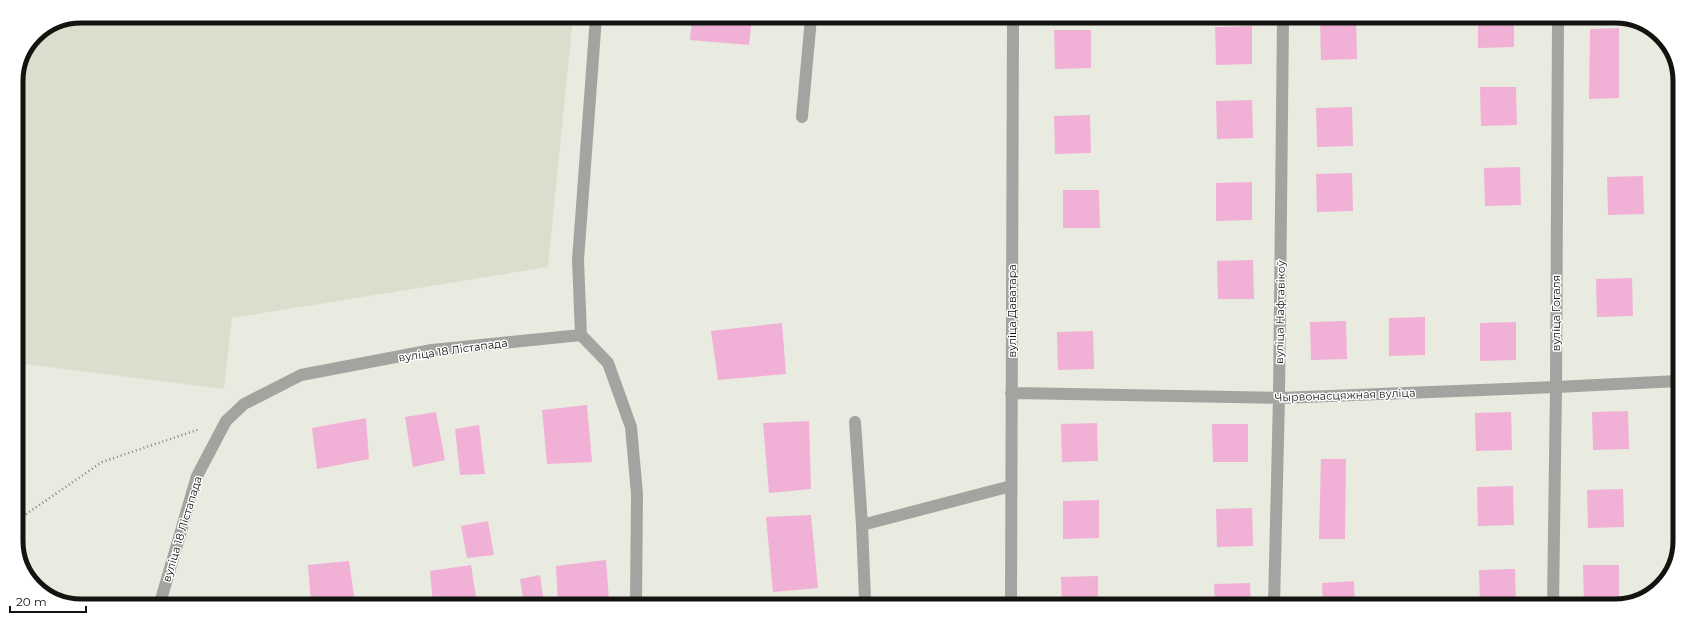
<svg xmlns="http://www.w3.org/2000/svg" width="1696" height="622" font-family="Montserrat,sans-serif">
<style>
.built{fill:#dbdecd}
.building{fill:#f1b0d5}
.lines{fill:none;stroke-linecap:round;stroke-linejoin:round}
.path{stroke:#84857e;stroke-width:2.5;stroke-dasharray:1 3;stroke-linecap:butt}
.minor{stroke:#a3a4a0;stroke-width:12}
.labels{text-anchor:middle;stroke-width:3;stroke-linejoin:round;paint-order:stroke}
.street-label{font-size:11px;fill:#131410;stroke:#fff}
.rim{fill:none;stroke:#131410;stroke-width:5}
</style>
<rect width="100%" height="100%" fill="#e9ebe0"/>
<path class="built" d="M81,16L573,17L548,267L232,318L224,389L16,363V77L35,35Z"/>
<path class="building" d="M692,17L752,18L749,45L690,40Z
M1478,19H1514V47L1478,48Z
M1356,21L1357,59L1321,60L1320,22Z
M1252,26V64L1216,65L1215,27Z
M1619,28V98L1589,99L1590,29Z
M1054,30H1091V68L1055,69Z
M1480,87H1516L1517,125L1481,126Z
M1252,100L1253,138L1217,139L1216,101Z
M1352,107L1353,146L1317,147L1316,108Z
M1090,115L1091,153L1055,154L1054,116Z
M1520,167L1521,205L1485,206L1484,168Z
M1352,173L1353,211L1317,212L1316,174Z
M1643,176L1644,214L1608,215L1607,177Z
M1252,182V220L1216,221V183Z
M1063,190H1099L1100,228H1063Z
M1253,260L1254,299H1218L1217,261Z
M1632,278L1633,316L1597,317L1596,279Z
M1425,317V355L1389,356V318Z
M1346,321L1347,359L1311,360L1310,322Z
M1516,322V360L1480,361V323Z
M782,323L786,374L718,380L711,331Z
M1093,331L1094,369L1058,370L1057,332Z
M587,405L592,462L547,464L542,410Z
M1628,411L1629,449L1593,450L1592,412Z
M436,412L445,460L413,467L405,417Z
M1511,412L1512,450L1476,451L1475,413Z
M366,418L369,459L317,469L312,428Z
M809,421L811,489L769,493L763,423Z
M1097,423L1098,461L1062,462L1061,424Z
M1212,424H1248V462H1213Z
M479,425L485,474L460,475L455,429Z
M1321,459H1346L1345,539H1319Z
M1513,486L1514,525L1478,526L1477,487Z
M1623,489L1624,527L1588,528L1587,490Z
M1099,500V538L1063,539V501Z
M1252,508L1253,546L1217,547L1216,509Z
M811,515L818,588L773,592L766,517Z
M488,521L494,555L467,558L461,526Z
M606,560L609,600L579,604H558L556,566Z
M349,561L355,603H311L308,565Z
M471,565L477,603H433L430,571Z
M1583,565H1619V603H1584Z
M1515,569L1516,606H1480L1479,570Z
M540,575L544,604H524L520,579Z
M1098,576V605H1062L1061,577Z
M1354,581L1355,605H1323L1322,583Z
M1250,583L1251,605H1215L1214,584Z"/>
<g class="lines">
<path class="path" d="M16,521L102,462L200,429"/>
<path class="minor" d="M802,117L811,18
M581,335L578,260L596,17
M581,335L608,363L631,427L637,494L636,604
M1011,393L1279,398L1556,387L1678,381
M855,422L862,525
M865,599L862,525L1011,486
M160,603L197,476L226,421L244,404L301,375L432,350L581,335
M1011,605L1013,18
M1274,605L1279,398L1283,19
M1553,606L1556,387L1558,19"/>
</g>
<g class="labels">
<g class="street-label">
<text transform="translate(1012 311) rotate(-90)" y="4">вуліца Даватара</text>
<text transform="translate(1280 312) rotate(-89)" y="4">вуліца Нафтавікоў</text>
<text transform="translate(1556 313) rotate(-90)" y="4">вуліца Гогаля</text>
<text transform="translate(453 350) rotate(-8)" y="4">вуліца 18 Лістапада</text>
<text transform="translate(1345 395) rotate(-2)" y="4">Чырвонасцяжная вуліца</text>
<text transform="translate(182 529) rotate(-73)" y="4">вуліца 18 Лістапада</text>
</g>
</g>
<path d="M0 0H1696V622H0ZM81 23H1615A58 58 0 0 1 1673 81V541A58 58 0 0 1 1615 599H81A58 58 0 0 1 23 541V81A58 58 0 0 1 81 23Z" fill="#fff" fill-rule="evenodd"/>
<path class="rim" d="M81 23H1615A58 58 0 0 1 1673 81V541A58 58 0 0 1 1615 599H81A58 58 0 0 1 23 541V81A58 58 0 0 1 81 23Z"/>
<path d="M10 606v6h76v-6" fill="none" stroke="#131410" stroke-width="2"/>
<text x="16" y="606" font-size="12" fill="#131410" stroke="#ffffff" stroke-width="3" paint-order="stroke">20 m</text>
</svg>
